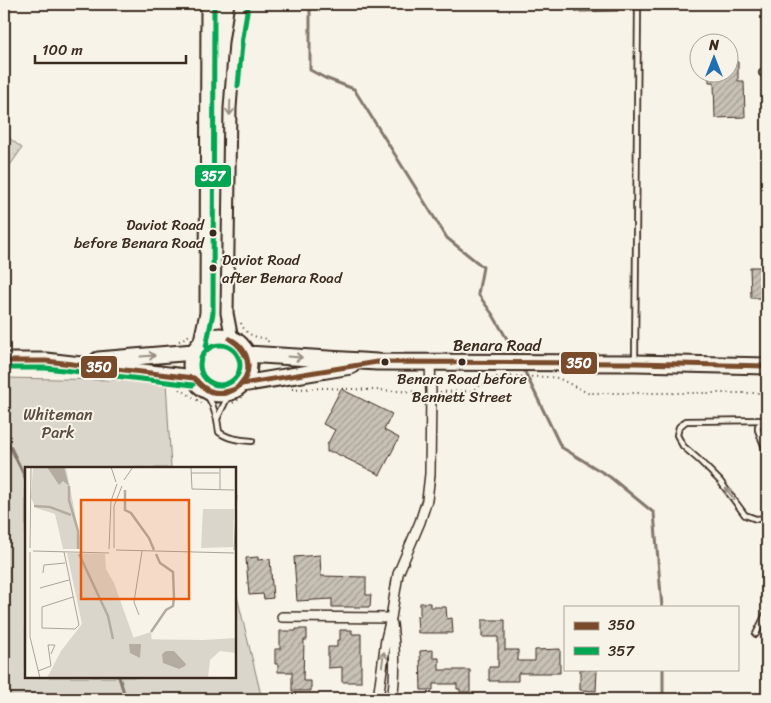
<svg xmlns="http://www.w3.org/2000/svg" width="771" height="703" font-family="Sriracha,sans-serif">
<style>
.wetland{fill:url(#wetland-marsh);stroke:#8b8074}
.park{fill:#dbd6cb;stroke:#8b8074}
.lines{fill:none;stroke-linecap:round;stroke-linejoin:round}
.stream{stroke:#84786c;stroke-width:3}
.building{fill:url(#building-hatch);stroke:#3b2a1e}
.service-casing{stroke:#3b2a1e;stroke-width:8}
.minor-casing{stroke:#3b2a1e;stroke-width:12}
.tertiary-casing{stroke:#3b2a1e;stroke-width:15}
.primary-casing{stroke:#3b2a1e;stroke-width:19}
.path{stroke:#3b2a1e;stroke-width:2;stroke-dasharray:1 4;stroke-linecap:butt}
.service{stroke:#f7f3e8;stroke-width:4.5}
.minor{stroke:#f7f3e8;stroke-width:9}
.tertiary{stroke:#f7f3e8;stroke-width:11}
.primary{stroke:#f7f3e8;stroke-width:15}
.bus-1-casing{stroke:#f7f3e8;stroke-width:9}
.bus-2-casing{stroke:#f7f3e8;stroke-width:9}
.bus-1{stroke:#7a4b2a;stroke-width:5}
.bus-2{stroke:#00a651;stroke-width:5}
.oneway{stroke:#998e83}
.bus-dot{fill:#3b2a1e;stroke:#f7f3e8;stroke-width:2}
.labels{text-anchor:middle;stroke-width:4;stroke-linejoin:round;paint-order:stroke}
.bus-label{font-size:15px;fill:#3b2a1e;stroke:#f7f3e8;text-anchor:end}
.street-label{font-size:16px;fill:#3b2a1e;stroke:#f7f3e8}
.park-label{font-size:16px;fill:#5b4c41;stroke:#f7f3e8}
.inset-river{fill:none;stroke:#b4aca0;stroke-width:2.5}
.inset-road{fill:none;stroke:#aca397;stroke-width:1}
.view{fill:#e8590c;fill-opacity:0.15;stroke:#e8590c;stroke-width:2.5}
.inset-edge{fill:none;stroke:#3b2a1e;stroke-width:2.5}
.line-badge{stroke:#f7f3e8;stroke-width:2}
.badge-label{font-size:14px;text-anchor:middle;font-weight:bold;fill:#fff}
</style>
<defs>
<pattern id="wetland-marsh" width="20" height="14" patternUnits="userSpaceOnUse" patternTransform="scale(1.25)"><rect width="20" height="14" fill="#dbd6cb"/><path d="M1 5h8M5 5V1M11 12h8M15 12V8" fill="none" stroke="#bdb8ae"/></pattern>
<pattern id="building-hatch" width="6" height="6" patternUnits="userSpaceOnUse" patternTransform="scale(1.25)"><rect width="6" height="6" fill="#c8c1b6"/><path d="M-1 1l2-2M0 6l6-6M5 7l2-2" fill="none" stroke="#a49d93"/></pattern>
</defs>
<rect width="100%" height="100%" fill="#f7f3e8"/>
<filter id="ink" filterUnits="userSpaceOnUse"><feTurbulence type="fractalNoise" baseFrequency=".02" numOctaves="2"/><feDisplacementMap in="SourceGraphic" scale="10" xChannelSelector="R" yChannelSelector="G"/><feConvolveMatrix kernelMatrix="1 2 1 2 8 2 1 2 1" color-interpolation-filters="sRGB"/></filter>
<g filter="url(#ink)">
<path class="wetland" d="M4,134L22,148L4,174Z"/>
<path class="park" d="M4,255L7,267V349H4Z
M4,378L166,381L171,468H26V677H235V588L262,699H4Z"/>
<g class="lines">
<path class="stream" d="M310,4V70L325,78L354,89L447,238L483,267L478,294L493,315L518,358
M523,368L561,447L610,477L654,513L662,607
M4,434L26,479
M119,677L126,699
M663,699V669"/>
</g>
<path class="building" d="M576,4H618V11L576,12Z
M728,62H738V81H744L745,117L715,118L714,82H709V72H728Z
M750,267H767V298H751Z
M341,389L392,414L384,430L399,438L380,475L333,452H327V445L335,430L323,424Z
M320,555L321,576L366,577V595H371L370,607H332V599L297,601L294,557Z
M258,557V560L270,559L273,598L264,599L263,594L249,595L246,558Z
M420,603H430V607H446L447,619L452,618L453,633H418L417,616H420Z
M482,620H505V650H518V661H535V650L560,649V673H518V681H489V667H498V637H482Z
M296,629H307V640H304L303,681H311V691H292V672H278V664H275V649H280V631H296Z
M340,630H352V634H361V682H342V667L328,668V647H337V640H340Z
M433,650V658H439V670H470V692H460V689H457V684H433V690H421L420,651Z
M580,669H597L596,691L580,690Z"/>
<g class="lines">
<defs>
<path id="service" d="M762,73H767
M635,362L638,4
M204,389L212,404L217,419L219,432C228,439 240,440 252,441
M217,419L230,392
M763,420L758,426V430L767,453
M767,420L686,421L679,427L677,435L683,446L699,460L720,481L745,515L756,519L767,518
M756,634L767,612"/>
<path id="minor" d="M282,617L391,618
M378,699L386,639L391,618L398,574L420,522L427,500L430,474L431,392L430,362
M392,699C396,674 395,649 392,624"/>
<path id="tertiary" d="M232,339L227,313L230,108L235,43L241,4
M199,345L206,313L207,4"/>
<path id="primary" d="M191 365a29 29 0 1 1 58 0a29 29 0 1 1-58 0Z
M246,354L377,362L635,363L767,366
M98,360L194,352
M4,361H46L194,378
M242,384L351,366"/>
</defs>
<use href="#service" class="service-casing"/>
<use href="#minor" class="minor-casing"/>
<use href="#tertiary" class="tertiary-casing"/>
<use href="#primary" class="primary-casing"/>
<path class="path" d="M241,323C246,336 256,337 268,339V343
M179,341L190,335
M180,389L203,404
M292,389L326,388L422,392
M440,392L471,391L499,376L550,377L558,378L588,393H767
M233,403L244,396"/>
<use href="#service" class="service"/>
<use href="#minor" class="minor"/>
<use href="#tertiary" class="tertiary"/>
<use href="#primary" class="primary"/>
<defs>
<path id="bus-1" d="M230,339C250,348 255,374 237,388
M230,339C243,347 253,362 245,378C243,381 240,384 237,388
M4,361H46L194,378
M196,380C208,394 218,395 235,389
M196,380C206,393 220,398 235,389
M242,384L377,362L635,363L767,366"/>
<path id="bus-2" d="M238,86L242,44L248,5
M200 365a20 20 0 1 1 40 0a20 20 0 1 1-40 0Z
M206,347L213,313L214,4
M4,368H46L193,385"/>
</defs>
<use href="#bus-1" class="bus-1-casing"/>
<use href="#bus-2" class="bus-2-casing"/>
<use href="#bus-1" class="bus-1"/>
<use href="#bus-2" class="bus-2"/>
</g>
<defs><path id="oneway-shaft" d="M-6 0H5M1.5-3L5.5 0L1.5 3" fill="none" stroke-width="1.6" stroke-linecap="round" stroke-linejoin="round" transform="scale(1.25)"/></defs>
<g class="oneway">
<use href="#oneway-shaft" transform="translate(230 108) rotate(92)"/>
<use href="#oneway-shaft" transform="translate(148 356) rotate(-4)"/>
<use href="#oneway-shaft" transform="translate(295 357) rotate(4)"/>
<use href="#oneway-shaft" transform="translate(730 494) rotate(-127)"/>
<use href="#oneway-shaft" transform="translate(383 659) rotate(-82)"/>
</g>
</g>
<g class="bus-dot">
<circle cx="213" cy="233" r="4.5"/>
<circle cx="213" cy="268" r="4.5"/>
<circle cx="385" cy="362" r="4.5"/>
<circle cx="462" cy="362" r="4.5"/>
</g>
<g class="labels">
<g class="bus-label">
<text x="204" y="230">Daviot Road<tspan x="204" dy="18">before Benara Road</tspan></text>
<text x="222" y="265" text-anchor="start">Daviot Road<tspan x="222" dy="18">after Benara Road</tspan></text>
<text x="462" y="384" text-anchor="middle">Benara Road before<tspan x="462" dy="18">Bennett Street</tspan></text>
</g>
<g class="street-label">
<text x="497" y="351">Benara Road</text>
</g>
<g class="park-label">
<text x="58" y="420">Whiteman<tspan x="58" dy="18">Park</tspan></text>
</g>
</g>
<g transform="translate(25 467)">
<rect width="211" height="211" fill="#f7f3e8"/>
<path d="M178,42H209L208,80L176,81Z" fill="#dbd6cb"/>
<path d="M126,165L127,176L211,171V186L195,184L185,193L183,211H93L101,173Z" fill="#dbd6cb"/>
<path d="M8,0H41L57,82H38L30,47L11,41L6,31ZM42,86L80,87L81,102L89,116L109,172L176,173L175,211H22L36,184L57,157Z" fill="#dbd6cb"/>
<path d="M22,0H39L44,19L38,14L34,18ZM104,177H116L115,191L105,186ZM141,184H149L161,197L160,199L154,202L138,196L137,187Z" fill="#b4aca0"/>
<path class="inset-river" d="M44,19V33L53,64V82M100,23V43L106,46L124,71L129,83M9,39L25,40L46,48M54,87L83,149L88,172M126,165L141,143L148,139L149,131L148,105L135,96L131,87"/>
<path class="inset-road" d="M86,0L91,15M166,0L167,22L209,23M195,0V22M166,6H194M99,13L108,0M5,81L6,0M89,81V39L97,19M84,82L86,34L92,17M91,83L209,86M209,83L212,28M8,84L84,86M5,85V170L15,211M39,85L54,158L50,162L17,161V140L48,130M18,106L19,98L40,96M15,121L44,113M114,148L109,135L117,84M13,204L26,199L23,178H30L26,187"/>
<path class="view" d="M56,33H164V132H56Z"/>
<rect width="211" height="211" class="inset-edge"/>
</g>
<g class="line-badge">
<rect x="194" y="164" width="38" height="24" rx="5" fill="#00a651"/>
<rect x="560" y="351" width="38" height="24" rx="5" fill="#7a4b2a"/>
<rect x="80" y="355" width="38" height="24" rx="5" fill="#7a4b2a"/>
</g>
<g class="badge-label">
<text x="213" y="181">357</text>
<text x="579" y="368">350</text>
<text x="99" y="372">350</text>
</g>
<rect width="771" height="703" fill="none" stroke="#f7f3e8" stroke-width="20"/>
<rect x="10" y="10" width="751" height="683" fill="none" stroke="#3b2a1e" stroke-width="2" filter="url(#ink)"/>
<rect x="564" y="606" width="175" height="65" fill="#f7f3e8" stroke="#aca397"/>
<rect x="574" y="622" width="25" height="8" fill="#7a4b2a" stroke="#aca397"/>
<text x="608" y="630" font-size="15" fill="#3b2a1e">350</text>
<rect x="574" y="647" width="25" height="8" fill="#00a651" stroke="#aca397"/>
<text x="608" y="656" font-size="15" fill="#3b2a1e">357</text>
<g transform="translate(714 58)"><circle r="24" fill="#f7f3e8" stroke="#aca397"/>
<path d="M0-4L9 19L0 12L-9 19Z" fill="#1f6fb2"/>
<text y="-8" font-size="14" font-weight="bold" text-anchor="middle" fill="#3b2a1e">N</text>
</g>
<path d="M35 55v8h151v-8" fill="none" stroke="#3b2a1e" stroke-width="2.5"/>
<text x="42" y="55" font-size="15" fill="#3b2a1e" stroke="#f7f3e8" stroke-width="4" paint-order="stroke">100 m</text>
</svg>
